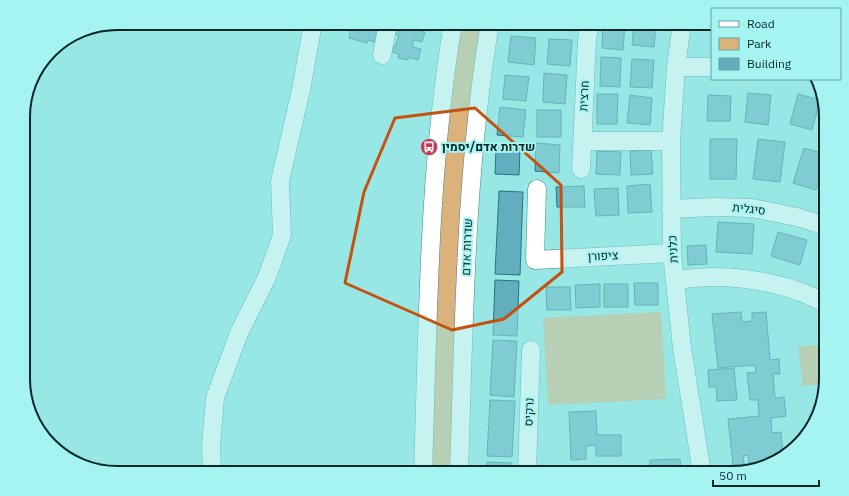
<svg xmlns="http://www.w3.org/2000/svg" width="849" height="496" font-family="'IBM Plex Sans',Heebo,sans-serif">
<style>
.green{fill:#dbb17c}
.building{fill:#63aebe;stroke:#257483}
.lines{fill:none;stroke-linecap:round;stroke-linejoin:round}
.minor-casing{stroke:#388887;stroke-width:19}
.minor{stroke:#fff;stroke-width:18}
.marked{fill:none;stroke:#c65210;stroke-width:3;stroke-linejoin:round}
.labels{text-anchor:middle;stroke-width:4;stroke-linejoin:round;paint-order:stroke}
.street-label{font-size:12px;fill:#052827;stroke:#a5f4f2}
.poi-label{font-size:12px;font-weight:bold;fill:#052827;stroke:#a5f4f2;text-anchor:start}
.rim{fill:none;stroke:#052827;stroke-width:2}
</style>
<rect width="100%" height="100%" fill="#98e7e4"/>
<path class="green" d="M461,23H482L452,473H430L439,229L447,120Z
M661,312L666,399L548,405L543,318Z
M826,344V384L803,386L798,347Z"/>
<path class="building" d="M361,23H379L375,42L368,40L367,43L349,38L351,28L359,30Z
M515,23H538V27Z
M548,23H573L572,31L548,28Z
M603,23H625L623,50L602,48Z
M634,23H656L654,47L632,45Z
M405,25L417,28L416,30L425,32L422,42L414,40L412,47L421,49L418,60L408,57V60L398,58L399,54L391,52L393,47H395L399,35L395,34L397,26L404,28Z
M511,36L536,38L534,65L508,62Z
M549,39L572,40L570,66L547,64Z
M601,57L621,58L620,87L600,86Z
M632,59L654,60L652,88L630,87Z
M544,73L567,75L565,104L543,102Z
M505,75L529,77L526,101L503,99Z
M748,93L771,95L768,125L745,122Z
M597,94H618L617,124H597Z
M798,94L820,100L812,130L790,124Z
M630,95L652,98L650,125L627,123Z
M708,95L731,96L730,121H707Z
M500,107L526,110L523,137L497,135Z
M537,110H561V137H537Z
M710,139H737L736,179H710Z
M758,139L785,142L780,182L753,179Z
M536,143L560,145L559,173L535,171Z
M804,148L826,154V158L816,190L793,183Z
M496,149H520L519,175L495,174Z
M651,150L653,174L631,175L630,151Z
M597,151L621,152L620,175L596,174Z
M650,184L652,212L628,213L627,186Z
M584,186L585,207H557L556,187Z
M618,188L619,215L596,216L594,189Z
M499,191L523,192L520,275L495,274Z
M718,222L754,224L752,254L716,252Z
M778,232L807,240L800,265L771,256Z
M706,245L707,264L688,265L687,246Z
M495,280L519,281L517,336L493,335Z
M634,283H658V305H635Z
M600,284V307L576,308L575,285Z
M604,284H628V307H604Z
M546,287H570L571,310H547Z
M741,312L742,322L752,321V313L766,312L770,360L779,359L780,374H773L775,398L784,397L786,416L771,418L772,433L781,432L783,456L780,460L749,463L748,455L743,456L744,464L733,465L728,419L759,416L758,400H750L747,373L756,372L755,365L718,368L712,314Z
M493,340L517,341L514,397L490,395Z
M734,368L737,400L717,401L716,387H709L708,370Z
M490,400L515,401L512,457L487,456Z
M596,411L597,435H621V456H596V445L586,446V459L571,460L569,412Z
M680,459L681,473H650V460Z
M487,462L512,463L511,473H486Z
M635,468V473H588L587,470Z
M552,470H572V473H552Z"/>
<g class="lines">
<defs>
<path id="minor" d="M682,23L676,67L671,141L672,253L682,348L702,473
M382,55L388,23
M676,67H712
M582,141H671
M581,169L587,41L589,23
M537,189L535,260L672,253
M671,209L714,207L752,208L797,217L826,226
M675,280C687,279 700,277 712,277C749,277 794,285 826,304
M212,473L211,446L215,398L239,333L267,277L282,235L280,181L301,90L313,23
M423,473C428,323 428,172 453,23
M459,473C464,323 465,172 490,23
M527,473L531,350"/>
</defs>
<use href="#minor" class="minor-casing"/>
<use href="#minor" class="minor"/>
</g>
<path d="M0 0H849V496H0ZM475,108L561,185L562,272L504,319L452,330L345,283L364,192L395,118Z" fill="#98e7e4" fill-opacity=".55" fill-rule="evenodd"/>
<path class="marked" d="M475,108L561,185L562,272L504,319L452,330L345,283L364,192L395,118Z"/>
<defs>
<symbol id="bus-disc" viewBox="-11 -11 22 22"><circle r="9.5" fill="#c83856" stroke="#a5f4f2"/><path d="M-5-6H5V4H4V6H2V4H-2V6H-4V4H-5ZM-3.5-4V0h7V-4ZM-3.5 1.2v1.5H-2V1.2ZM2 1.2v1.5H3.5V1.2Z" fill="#fff"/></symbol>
</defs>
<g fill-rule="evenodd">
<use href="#bus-disc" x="419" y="137" width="20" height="20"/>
</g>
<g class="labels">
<g class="street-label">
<text transform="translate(584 96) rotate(-87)" y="4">חרצית</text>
<text transform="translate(749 209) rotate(6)" y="4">סיגלית</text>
<text transform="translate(467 247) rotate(-88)" y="4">שדרות אדם</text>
<text transform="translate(673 249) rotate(-93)" y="4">כלנית</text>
<text transform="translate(603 256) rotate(-3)" y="4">ציפורן</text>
<text transform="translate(529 412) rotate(-88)" y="4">נרקיס</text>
</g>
<g class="poi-label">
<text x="442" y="151">שדרות אדם/יסמין</text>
</g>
</g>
<path d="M0 0H849V496H0ZM117 30H732A87 87 0 0 1 819 117V379A87 87 0 0 1 732 466H117A87 87 0 0 1 30 379V117A87 87 0 0 1 117 30Z" fill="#a5f4f2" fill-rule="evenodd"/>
<path class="rim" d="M117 30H732A87 87 0 0 1 819 117V379A87 87 0 0 1 732 466H117A87 87 0 0 1 30 379V117A87 87 0 0 1 117 30Z"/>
<rect x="711" y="8" width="130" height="72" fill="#a5f4f2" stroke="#65a2a1"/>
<rect x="719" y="21" width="20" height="6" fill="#ffffff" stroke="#65a2a1"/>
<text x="747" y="28" font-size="12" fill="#052827">Road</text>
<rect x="719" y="38" width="20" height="12" fill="#dbb17c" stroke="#65a2a1"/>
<text x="747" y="48" font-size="12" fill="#052827">Park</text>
<rect x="719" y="58" width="20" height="12" fill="#63aebe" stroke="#65a2a1"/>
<text x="747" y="68" font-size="12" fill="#052827">Building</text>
<path d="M713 480v6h106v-6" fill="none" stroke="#052827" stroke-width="2"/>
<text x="719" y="480" font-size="12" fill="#052827" stroke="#a5f4f2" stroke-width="3" paint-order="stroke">50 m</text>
</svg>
